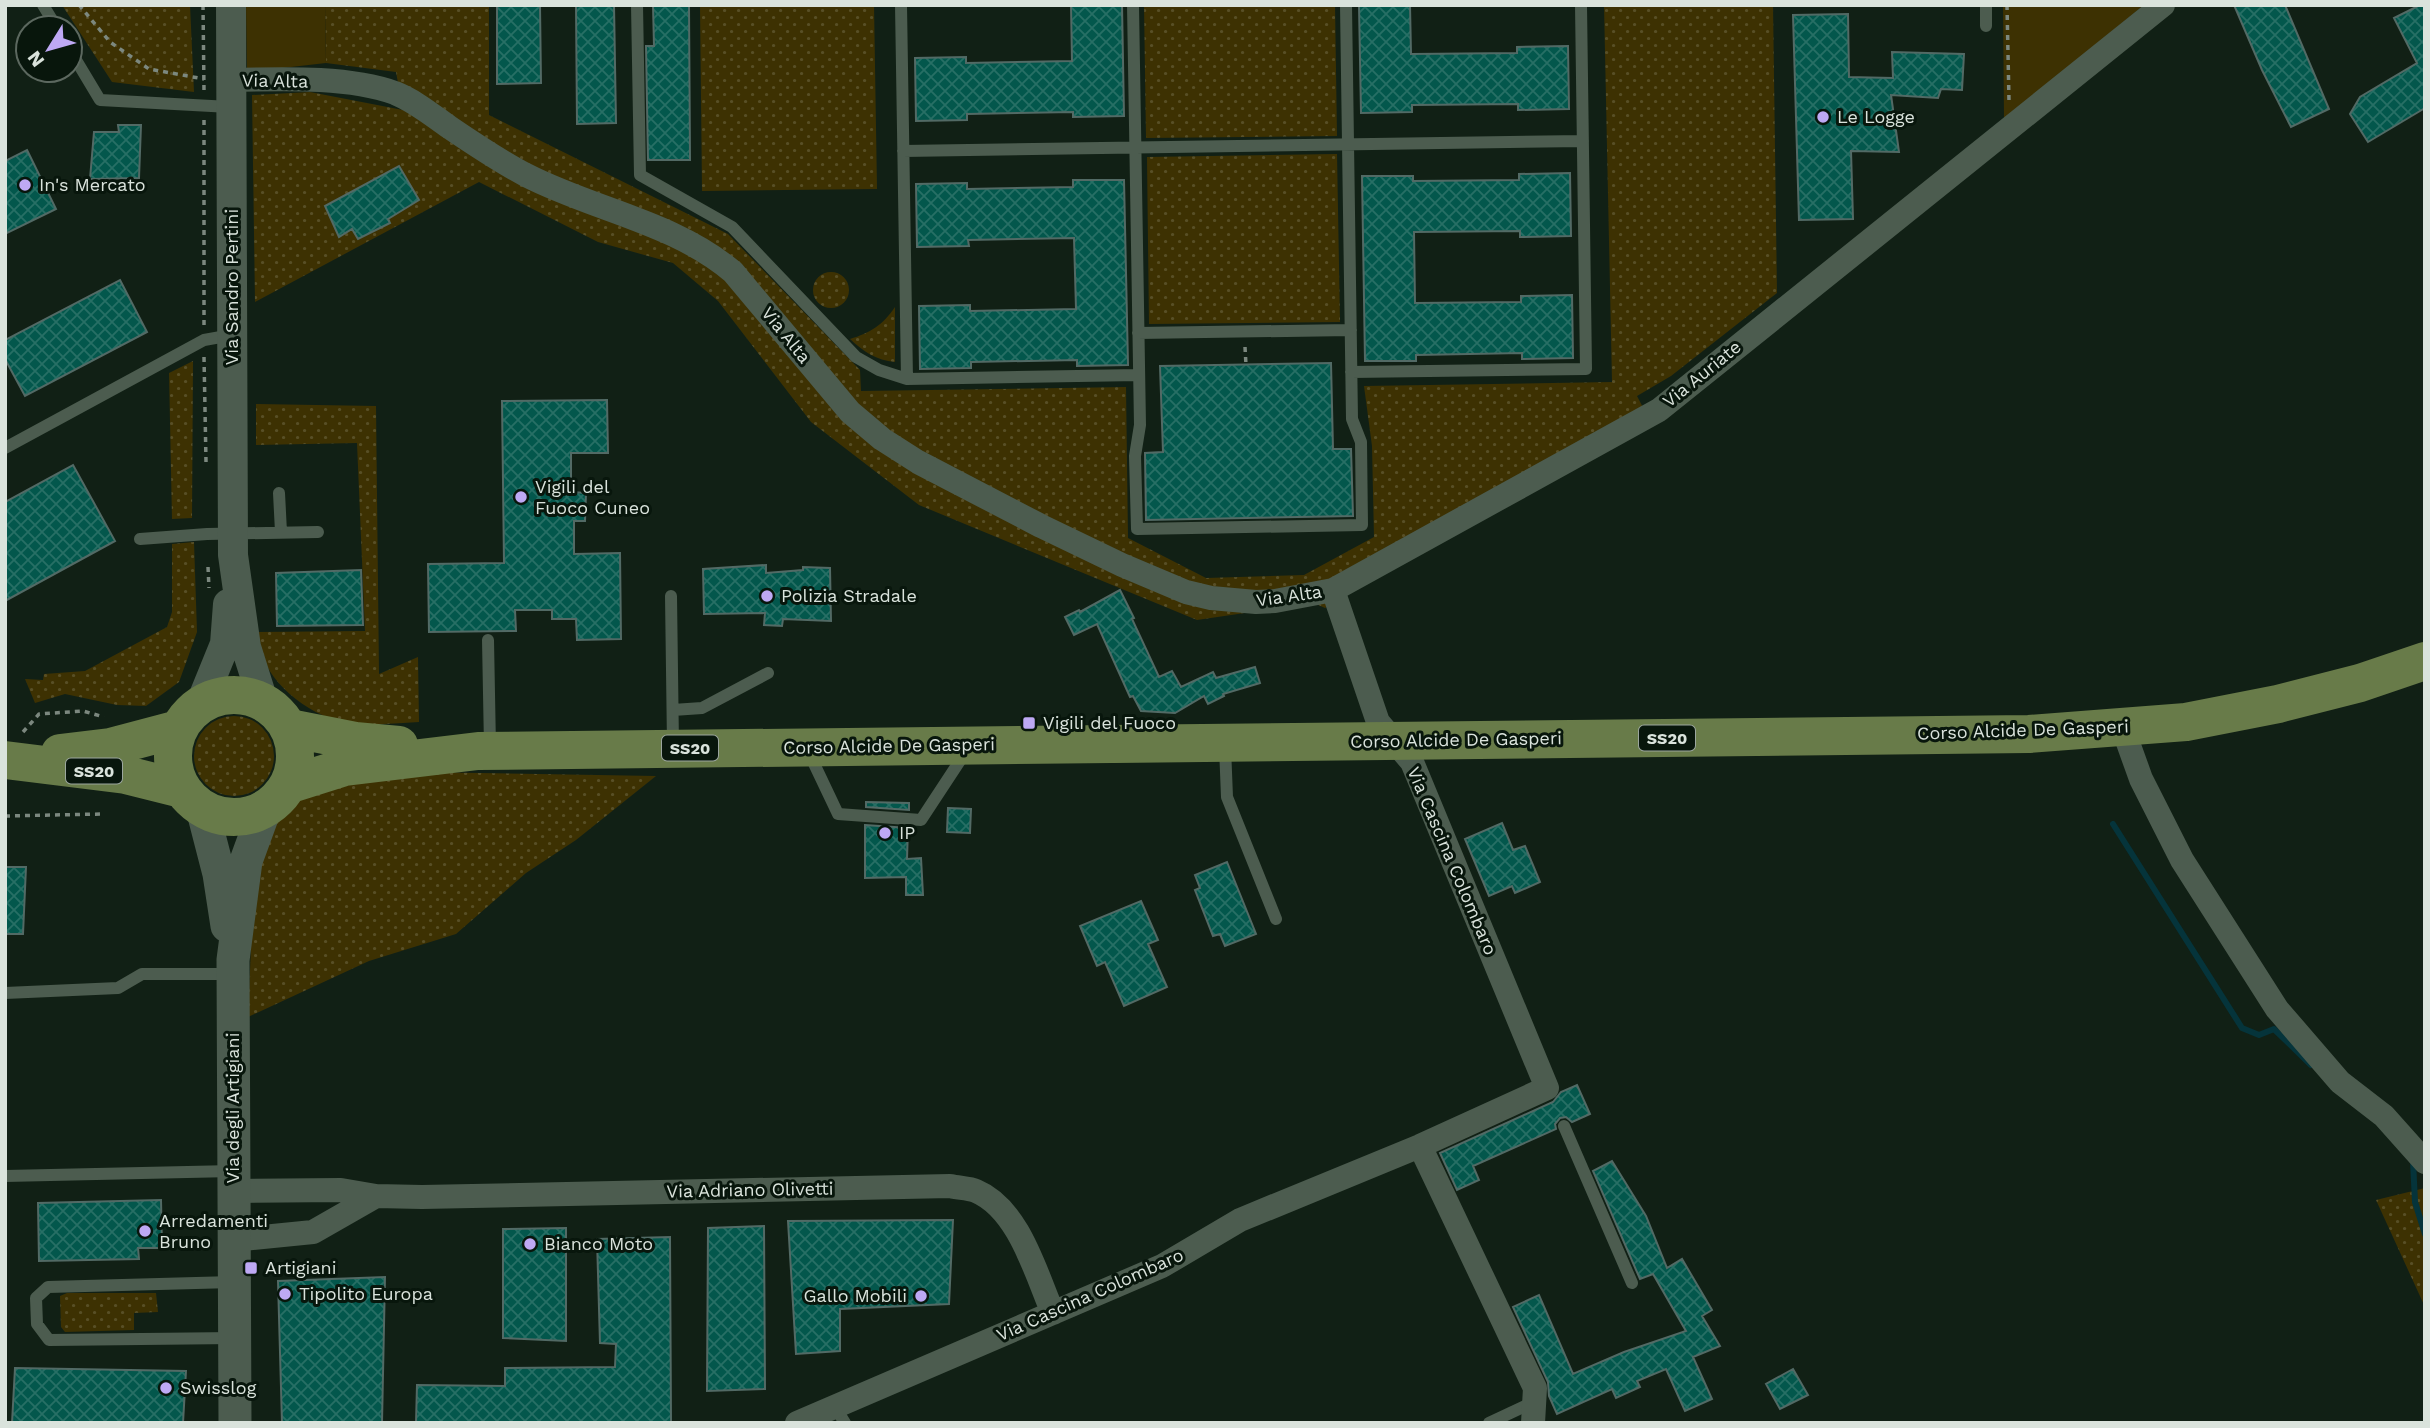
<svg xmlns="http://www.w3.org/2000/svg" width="2430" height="1428" font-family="'Work Sans',sans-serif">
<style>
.grass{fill:url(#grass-dots)}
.park{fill:#3d3102}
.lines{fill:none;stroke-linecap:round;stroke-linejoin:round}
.stream{stroke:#05343b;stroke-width:6}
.building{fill:url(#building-cross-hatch);stroke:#526a65;stroke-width:2}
.path{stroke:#7c887f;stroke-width:3.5;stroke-dasharray:5 5;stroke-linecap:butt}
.service{stroke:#4c5c4f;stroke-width:12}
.minor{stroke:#4c5c4f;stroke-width:24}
.tertiary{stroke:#4c5c4f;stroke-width:30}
.secondary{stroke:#4c5c4f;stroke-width:33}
.primary{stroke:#687b49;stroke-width:38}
.poi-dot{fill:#bea9f4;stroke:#08160c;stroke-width:2.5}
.labels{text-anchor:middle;stroke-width:6;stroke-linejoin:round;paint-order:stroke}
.shield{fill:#08160c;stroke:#9ba69e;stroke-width:2}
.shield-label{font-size:16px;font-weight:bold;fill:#dae3dc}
.street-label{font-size:18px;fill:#dae3dc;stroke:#08160c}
.poi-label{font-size:18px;fill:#dae3dc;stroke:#08160c;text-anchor:start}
</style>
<defs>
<pattern id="grass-dots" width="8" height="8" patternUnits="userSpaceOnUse" patternTransform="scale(1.75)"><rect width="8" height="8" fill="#3d3102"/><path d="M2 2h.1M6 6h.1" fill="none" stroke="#584f26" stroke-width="1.8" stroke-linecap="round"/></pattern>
<pattern id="building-cross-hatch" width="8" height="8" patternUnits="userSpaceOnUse" patternTransform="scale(1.75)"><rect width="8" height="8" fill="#03574c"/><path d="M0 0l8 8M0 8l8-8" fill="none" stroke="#276f65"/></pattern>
</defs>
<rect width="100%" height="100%" fill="#112015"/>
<path class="grass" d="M62,5H190L194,92L112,82Z
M325,5H489V115L728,234L860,370L861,391L1126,387L1128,538L1206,578L1304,575L1374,537L1372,446L1364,386L1612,382L1604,5H1773L1777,293L1671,376L1637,396L1650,421L1357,587L1325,608L1314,603L1197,620L919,505L811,422L718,301L673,263L598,242L479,182L255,302L252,95L310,92L403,110L396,72L326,63Z
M700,5H874L877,189L702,191Z
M1144,5H1335L1337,136L1146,138Z
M1337,154L1340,322L1149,324L1147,157Z
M813 290a18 18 0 1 1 36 0a18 18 0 1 1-36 0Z
M895,307V362C876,360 864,352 850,339C870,333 883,325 895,307Z
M193,361L192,518L172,519L169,373Z
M256,404L376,406L379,674L418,657L419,722C399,723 378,725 358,724C322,723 277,693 263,658C260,650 259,640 257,632L365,631L357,443L256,445Z
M194,542L197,632L179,682L146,706L117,705L65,694L35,703L25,679L43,680L44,674L85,671L167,627L172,612V544Z
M194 756a40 40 0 1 1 80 0a40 40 0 1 1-80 0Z
M419,772L656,776L576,840L526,873L456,934L369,961L248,1017L255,854L275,813L313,781Z
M2425,1188V1307L2376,1200Z
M67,1293H156L158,1312L134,1313V1330L65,1332L61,1327L60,1296Z"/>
<path class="park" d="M246,5H325L326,63L247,72Z
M2003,5H2144L2004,120Z"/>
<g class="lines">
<path class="stream" d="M2113,824L2242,1028L2259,1035L2274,1029L2311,1065
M2413,1161L2415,1202L2425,1234"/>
</g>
<path class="building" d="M497,5H540L541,83L497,84Z
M576,5H614L616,123L577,124Z
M653,5H689L690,160H648L646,46H654Z
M1071,5H1122L1124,116L1073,117V112L967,114V120L916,121L915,58L966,57V63L1072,61Z
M1359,5H1410L1411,54L1517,53V47L1568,46L1569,109L1518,110V104L1412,105V112L1361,113Z
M2234,5H2285L2329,109L2291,127L2262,70Z
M2420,5H2425V108L2368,142L2350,114L2360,97L2417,63L2394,18Z
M1848,14L1849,77L1893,78L1892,52L1964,54L1962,90L1941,89L1938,98L1891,95L1899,152L1851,151L1853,219L1799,220L1793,15Z
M118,125H141L139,178L90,179L94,132H119Z
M27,150L56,209L5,234V161Z
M399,166L419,200L388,219L390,223L358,239L352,229L339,237L325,206Z
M1570,173L1571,236L1520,237V231L1414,232L1415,303L1521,302V296L1572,295L1573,358L1522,359V353L1416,355V361H1365L1362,176H1413V181L1519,180V174Z
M1073,180H1124L1128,365L1077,366V360L971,362V368L920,369L919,306L970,305V311L1076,309L1074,238L968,240L969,246L917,247L916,184L967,183V189L1073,187Z
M120,280L147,332L25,396L5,359V340Z
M1331,363L1333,449H1351L1353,516L1146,520L1145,453L1163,452L1160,366Z
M607,400L608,453H571V492L586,493L585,521H574V554L620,553L621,639L577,640L576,619H552V610H515L516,631L429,632L428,564L504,563L502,401Z
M73,465L115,541L5,601V502Z
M766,565V573L803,570V567L830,568L831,621L783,619L782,626L764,625L765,613L704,614L703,569Z
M361,570L363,625L277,626L276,573Z
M1120,590L1134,618L1132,619L1159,677L1172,671L1181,687L1213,672L1216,678L1255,667L1260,683L1223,694L1224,696L1208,704L1204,696L1175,713L1141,711L1133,696L1130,697L1097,624L1074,635L1065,617L1079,610L1080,612Z
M866,802L909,803V810L866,807Z
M948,808L971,809L970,833L947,832Z
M1502,823L1513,850L1525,846L1540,882L1515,893L1512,886L1489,896L1465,839Z
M865,825L908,828L907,859L921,858L923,895H906V877L865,878Z
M1227,862L1256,934L1225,946L1220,934L1213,936L1195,890L1200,888L1195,875Z
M5,867H26L23,934H5Z
M1141,901L1158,940L1148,944L1167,987L1124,1006L1105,962L1097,966L1080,926Z
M1577,1085L1590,1114L1572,1122L1566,1117L1560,1118L1555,1124L1556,1129L1473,1166L1479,1180L1457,1190L1440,1153L1553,1102L1561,1092Z
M1612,1161L1646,1216L1667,1268L1682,1259L1712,1310L1702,1316L1720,1346L1693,1357L1712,1399L1685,1411L1666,1369L1637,1381L1640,1387L1616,1398L1612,1389L1557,1414L1549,1396L1548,1382L1513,1307L1539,1295L1573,1374L1624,1352L1686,1331L1653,1274L1640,1279L1593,1171Z
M161,1200L162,1248H138L139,1259L39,1261L38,1203Z
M953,1220L949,1304L840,1309V1351L796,1354L788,1221Z
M764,1226L765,1389L707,1391L708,1228Z
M566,1228V1341L503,1338V1229Z
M670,1237L671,1423H416L417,1385L505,1386V1368L615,1367L616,1344L600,1343L597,1239Z
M385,1277L382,1423H282L278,1281Z
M15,1368L186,1371L183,1423H12Z
M1793,1369L1808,1395L1780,1409L1766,1384Z"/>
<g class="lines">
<path class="path" d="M79,5L110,42L149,69L204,79
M203,5L204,91
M2007,5L2009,101
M204,325V119
M1245,347L1246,365
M204,357L206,462
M208,567L209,588
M23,732L39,714L83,711L104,717
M5,816L101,814"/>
<path class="service" d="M43,5L57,28
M637,5L640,175L732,227L856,357L879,370L907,379L1139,375
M901,5L907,379
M1133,5L1140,425L1135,456L1137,529L1362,525L1361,442L1352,419L1346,5
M1986,26V5
M70,50L100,100L230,107
M903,151L1583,141
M1138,333L1351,330
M1351,372L1586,369L1581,5
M5,448L204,340L232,335
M279,493L281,532
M140,539L207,534L318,532
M671,596L673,745
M488,640L490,747
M673,710L702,708L768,673
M1225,747L1227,797L1276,919
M809,753L838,814L921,820L965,753
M5,993L118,988L142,974H232
M1564,1126L1632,1283
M5,1176L233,1171
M233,1282L48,1287L36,1298L37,1324L49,1340L235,1338
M835,1407L845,1423
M1489,1423L1534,1402"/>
<path class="minor" d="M230,80C281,79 347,76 395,93C415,101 432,115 449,127C474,144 499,161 526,175C594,210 674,222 733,272L850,412L882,439L918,462L1041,526L1122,565L1186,592L1211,598L1256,602L1275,601L1333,590L1659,410L2163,5
M2122,726L2141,779L2182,860L2277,1009L2340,1082L2384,1116L2425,1162
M1420,1146L1535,1388L1533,1423
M233,1191L341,1190L376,1196L422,1197L950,1186C958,1188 969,1188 976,1191C1019,1209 1036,1274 1053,1313
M233,1240L313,1232L376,1196
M797,1423L1162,1266L1240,1220L1420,1146L1547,1088L1412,762L1378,722L1333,590"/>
<path class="tertiary" d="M231,5L233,555L246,647L263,701
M201,703L225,644L228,604"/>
<path class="secondary" d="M202,808L219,874L227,926
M235,1423L233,960L246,861L265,809"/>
<path class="primary" d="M173 756a61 61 0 1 1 122 0a61 61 0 1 1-122 0Z
M289,728L355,741L399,745
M60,753L110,747L178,729
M5,760L126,775L182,789
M288,785L345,767L478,751L2029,734L2186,722L2278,704L2360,683L2425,661"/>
</g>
<g class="poi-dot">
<circle cx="1823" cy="117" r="7"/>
<circle cx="25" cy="185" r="7"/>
<circle cx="521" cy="497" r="7"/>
<circle cx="767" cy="596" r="7"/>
<rect x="1022" y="716" width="14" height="14" rx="3.5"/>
<circle cx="885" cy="833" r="7"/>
<circle cx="145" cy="1231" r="7"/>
<circle cx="530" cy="1244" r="7"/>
<rect x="244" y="1261" width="14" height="14" rx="3.5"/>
<circle cx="285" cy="1294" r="7"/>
<circle cx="921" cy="1296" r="7"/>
<circle cx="166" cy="1388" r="7"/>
</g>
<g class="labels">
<g class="shield">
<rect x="1639" y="725.5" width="56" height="25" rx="5"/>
<rect x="662" y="735.5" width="56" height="25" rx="5"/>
<rect x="66" y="758.5" width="56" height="25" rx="5"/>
</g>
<g class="shield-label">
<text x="1667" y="744">SS20</text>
<text x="690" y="754">SS20</text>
<text x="94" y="777">SS20</text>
</g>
<g class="street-label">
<text transform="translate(275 81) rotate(1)" y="6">Via Alta</text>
<text transform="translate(232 287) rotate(-90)" y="6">Via Sandro Pertini</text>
<text transform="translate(786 335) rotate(51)" y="6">Via Alta</text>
<text transform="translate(1702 374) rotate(-39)" y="6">Via Auriate</text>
<text transform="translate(1289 596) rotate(-8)" y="6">Via Alta</text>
<text transform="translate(2023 730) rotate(-2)" y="6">Corso Alcide De Gasperi</text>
<text transform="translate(1456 740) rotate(-1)" y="6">Corso Alcide De Gasperi</text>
<text transform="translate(889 746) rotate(-1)" y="6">Corso Alcide De Gasperi</text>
<text transform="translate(1452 861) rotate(67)" y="6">Via Cascina Colombaro</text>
<text transform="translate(233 1108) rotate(-90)" y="6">Via degli Artigiani</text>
<text transform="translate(750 1190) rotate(-1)" y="6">Via Adriano Olivetti</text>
<text transform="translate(1090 1295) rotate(-24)" y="6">Via Cascina Colombaro</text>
</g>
<g class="poi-label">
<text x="1837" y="123">Le Logge</text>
<text x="39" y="191">In's Mercato</text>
<text x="535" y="493">Vigili del<tspan x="535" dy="21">Fuoco Cuneo</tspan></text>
<text x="781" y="602">Polizia Stradale</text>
<text x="1043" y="729">Vigili del Fuoco</text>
<text x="899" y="839">IP</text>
<text x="159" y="1227">Arredamenti<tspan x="159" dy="21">Bruno</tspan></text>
<text x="544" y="1250">Bianco Moto</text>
<text x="265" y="1274">Artigiani</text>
<text x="299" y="1300">Tipolito Europa</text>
<text x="907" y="1302" text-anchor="end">Gallo Mobili</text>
<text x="180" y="1394">Swisslog</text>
</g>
</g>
<rect width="2430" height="1428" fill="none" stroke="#dae3dc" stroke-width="14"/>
<g transform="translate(49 49) rotate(233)"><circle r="33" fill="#08160c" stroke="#5c685f" stroke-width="2"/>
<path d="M0-5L12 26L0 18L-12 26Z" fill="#bea9f4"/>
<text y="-10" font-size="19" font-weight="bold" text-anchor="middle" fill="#dae3dc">N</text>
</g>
</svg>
